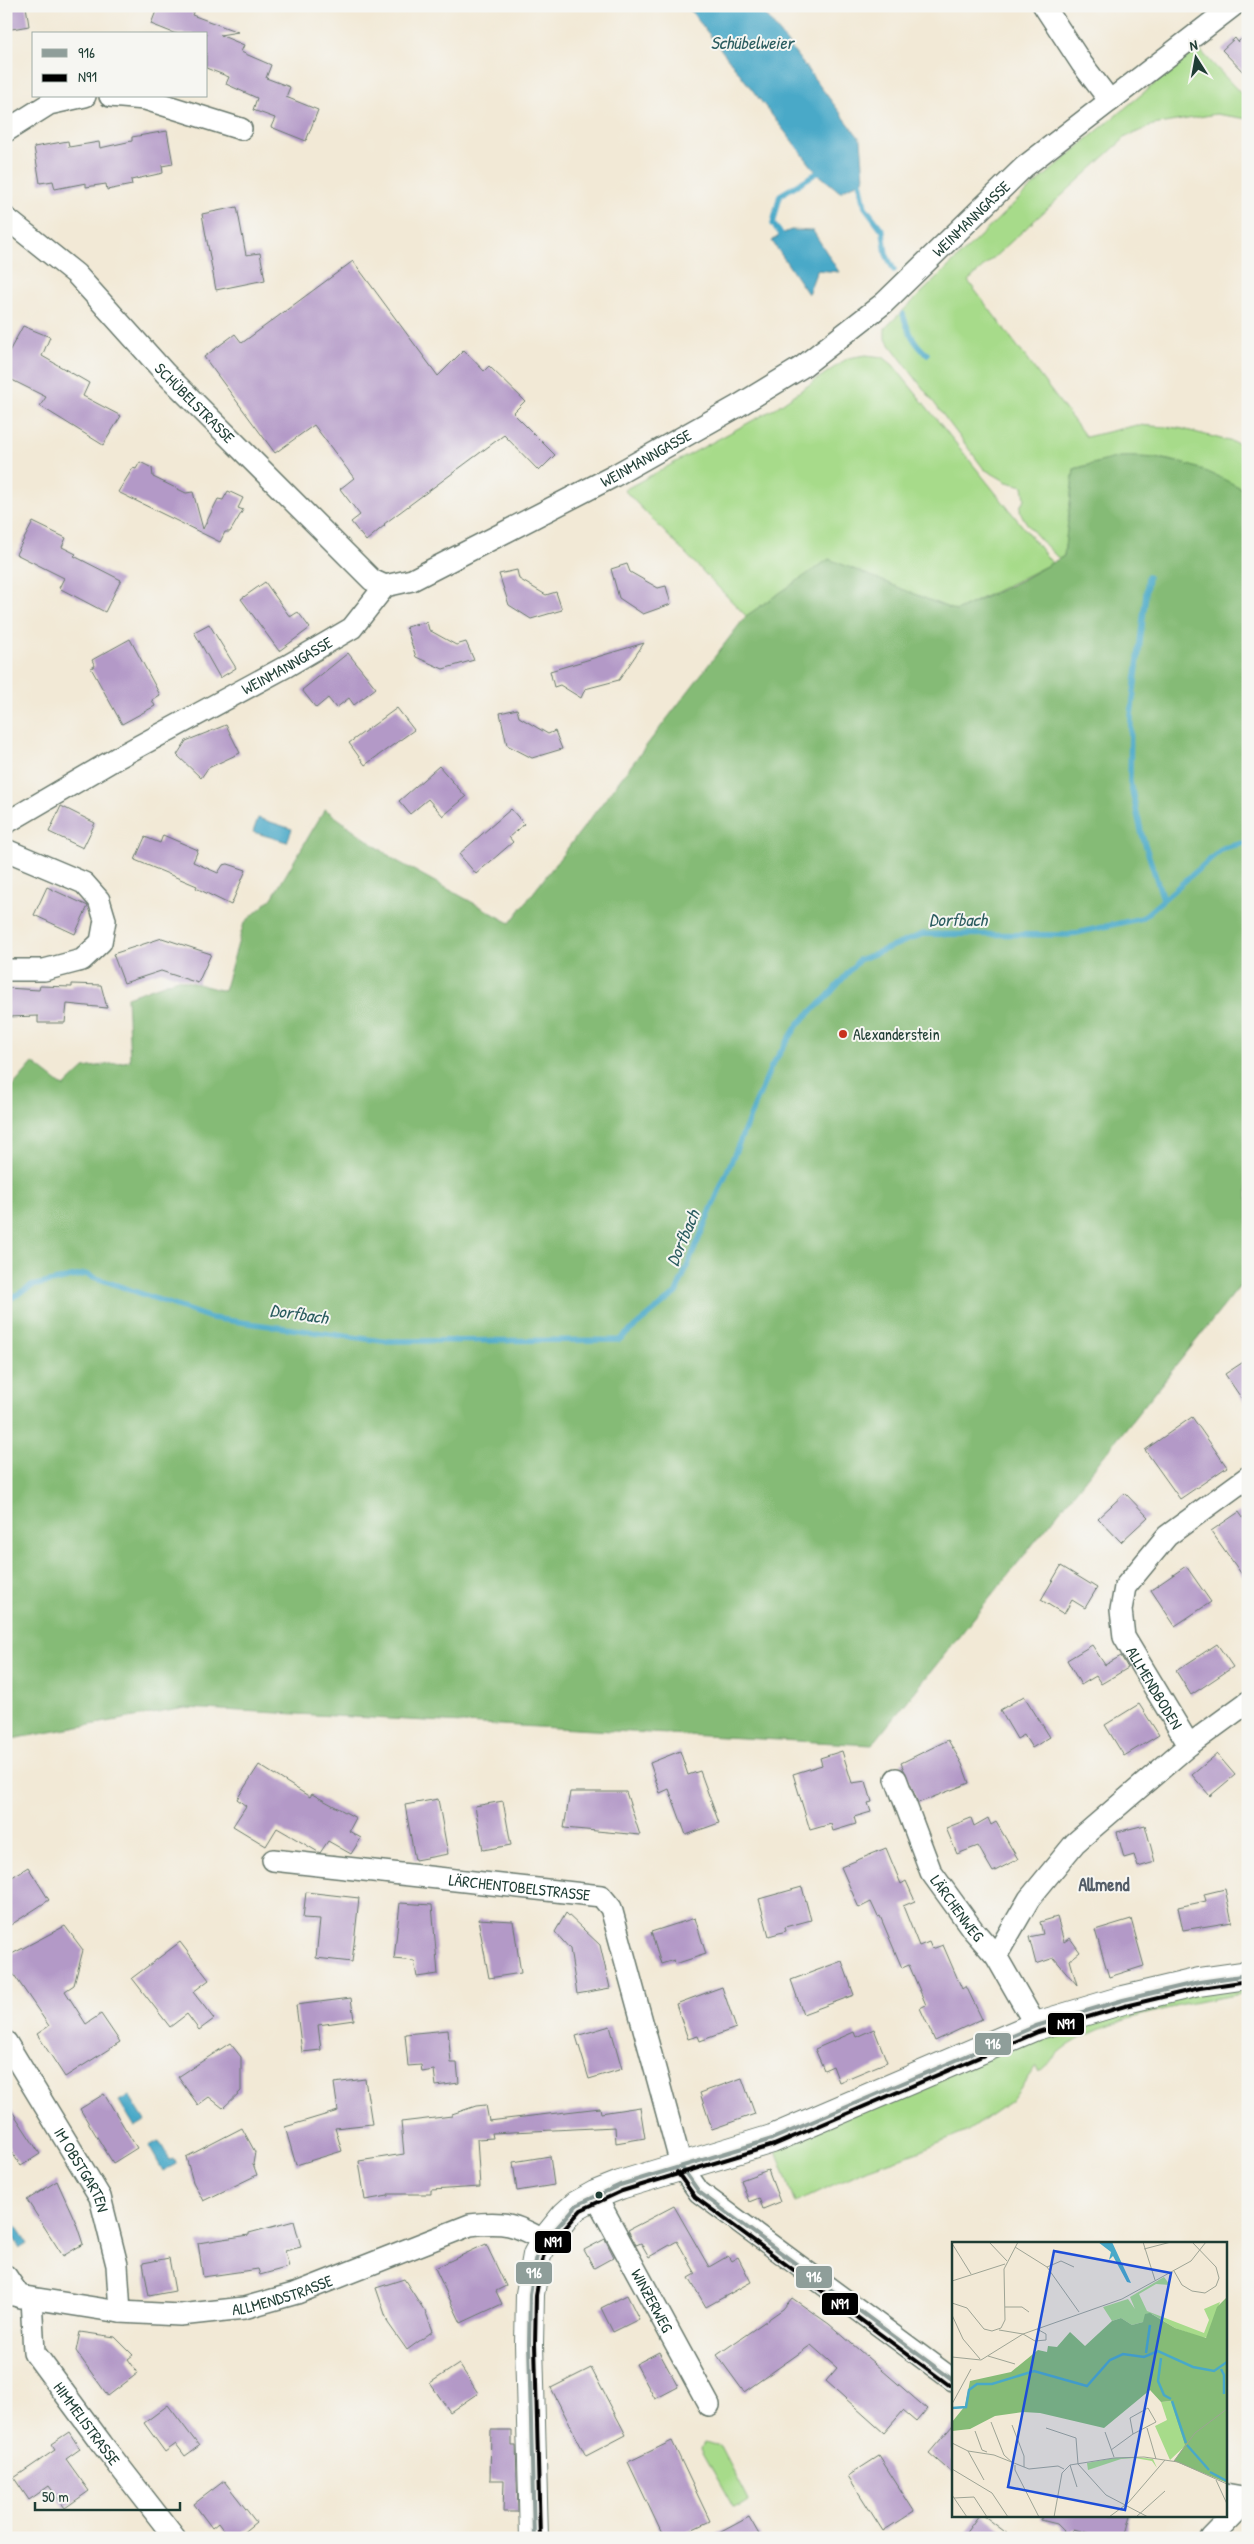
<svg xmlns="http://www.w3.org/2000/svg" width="1254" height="2544" font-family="'Patrick Hand',sans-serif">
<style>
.green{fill:#a7db8a;stroke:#638c5f}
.forest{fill:#85bb76;stroke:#527c55}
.water{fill:#49a9c8;stroke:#34737e}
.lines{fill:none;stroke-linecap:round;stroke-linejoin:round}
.stream{stroke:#49a9c8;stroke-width:5.5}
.building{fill:#b399c7}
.minor-casing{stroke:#69796d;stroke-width:24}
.tertiary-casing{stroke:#69796d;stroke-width:30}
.minor{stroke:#fff;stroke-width:21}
.tertiary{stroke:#fff;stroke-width:28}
.bus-1-casing{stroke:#f6f6f2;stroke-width:8}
.bus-2-casing{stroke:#f6f6f2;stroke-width:8}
.bus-1{stroke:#8f9e9a;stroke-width:4}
.bus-2{stroke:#000;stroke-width:4}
.poi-dot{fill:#c8321e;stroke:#f6f6f2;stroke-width:2}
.bus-dot{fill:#1f3d34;stroke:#f6f6f2;stroke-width:2}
.labels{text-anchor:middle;stroke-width:4;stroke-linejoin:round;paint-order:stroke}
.street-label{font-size:16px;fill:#1f3d34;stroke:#f6f6f2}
.poi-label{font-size:16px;fill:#1f3d34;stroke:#f6f6f2;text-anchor:start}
.water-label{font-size:18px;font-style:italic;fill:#2c5d60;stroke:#f6f6f2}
.neighbourhood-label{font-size:18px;font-weight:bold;fill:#535d67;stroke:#f6f6f2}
.inset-river{fill:none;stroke:#49a9c8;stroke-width:2.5}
.inset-road{fill:none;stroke:#9ea495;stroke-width:1}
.view{fill:#1d4ed8;fill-opacity:0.15;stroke:#1d4ed8;stroke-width:2.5}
.inset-edge{fill:none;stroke:#1f3d34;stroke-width:2.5}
.line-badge{stroke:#f6f6f2;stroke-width:2}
.badge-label{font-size:14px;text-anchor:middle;font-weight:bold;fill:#fff}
</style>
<rect width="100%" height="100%" fill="#f6f6f2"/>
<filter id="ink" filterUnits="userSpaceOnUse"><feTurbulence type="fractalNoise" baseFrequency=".02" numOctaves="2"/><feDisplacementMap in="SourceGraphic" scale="10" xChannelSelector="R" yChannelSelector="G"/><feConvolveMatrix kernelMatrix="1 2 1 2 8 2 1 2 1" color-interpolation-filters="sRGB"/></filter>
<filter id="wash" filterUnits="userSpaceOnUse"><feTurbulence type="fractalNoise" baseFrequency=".0096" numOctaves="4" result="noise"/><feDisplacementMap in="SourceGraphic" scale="20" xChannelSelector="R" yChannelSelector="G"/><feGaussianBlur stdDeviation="1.12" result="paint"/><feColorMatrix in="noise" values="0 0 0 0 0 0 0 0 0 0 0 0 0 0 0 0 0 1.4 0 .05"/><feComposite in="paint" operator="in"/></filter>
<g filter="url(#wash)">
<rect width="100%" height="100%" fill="#f2e9d6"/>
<path class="green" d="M1198,48L1248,101V119L1216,114L1153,125L1126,137L968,281L1086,437L1137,425L1179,428L1248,446V492C1182,457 1147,447 1074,469L1064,556L1059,559C1050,549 1021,522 1020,509C1020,505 1023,502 1025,499L1023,486L1007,482L984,469L885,338V328L1024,194L1085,141Z
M866,355L883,357L893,365L1052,563L956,611L829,560L746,616L624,490L774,409L848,358Z
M1248,1984V1993C1197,2001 1113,2017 1071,2044C1059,2051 1049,2063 1039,2072L1036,2066L1011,2101L966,2132L918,2152L860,2172L795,2203L772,2139L1036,2026L1196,1992Z
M704,2443L721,2447L749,2501L741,2506L733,2507L701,2449Z"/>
<path class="forest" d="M1119,457C1171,455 1203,467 1248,492V1276L872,1745L185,1708L6,1740V1094L33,1063L64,1087L84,1068L130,1061L127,997L178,979L224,991L244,923L272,898L325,809L395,860L510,923L746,616L829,559L956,611L1018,582L1064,556L1074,469Z"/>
<path class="water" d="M687,6H759L861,140L864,179L840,192L817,173Z
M791,230L813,231L839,272L817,270L808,294L772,241L781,234Z
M258,818L292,829L287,842L253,832Z
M129,2095L145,2121L135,2127L119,2101Z
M159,2141L170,2160L173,2159L176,2164L163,2171L149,2146Z
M10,2217L28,2244L20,2248L6,2226V2219Z"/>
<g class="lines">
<path class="stream" d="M860,181L865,207L883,231L886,254L894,270
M781,234L773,224L780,195L817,173
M903,314C907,329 915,345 927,354
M1148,577L1131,716L1130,782L1142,835L1163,899
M6,1301L32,1286L85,1274L211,1318L382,1341L619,1340L676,1293L771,1067L799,1023L827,997L859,960L923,934L1068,935L1142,918L1223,848L1248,842"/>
</g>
<g id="blocks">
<path class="building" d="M6,6H26L29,26L6,30Z
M158,6H196L192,15L238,32L220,35L244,45L241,52L271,65L266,78L290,87L286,97L318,110L306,141L271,127L275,118L253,110L257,98L226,84L229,77L206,68V34H176L151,24Z
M1248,33V77L1222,50L1235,38L1238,42Z
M167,131L173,164L162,166L163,173L131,180L132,185L107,190L106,184L86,187V183L55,189L53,181L40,183L34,147L68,141L69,147L99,142L100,148L132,141V137Z
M237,207L246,255L260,253L265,280L216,290L202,214Z
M353,261L438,376L464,350L484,371L489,366L525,401L513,413L555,455L539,471L504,435L384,524L385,525L366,541L351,522L360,515L340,489L354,478L314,425L275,453L204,357L235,334L242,343Z
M23,326L50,337L42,356L89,383L83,396L121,416L103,445L40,406L46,397L6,377V357Z
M140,462L152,468L153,477L186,493L193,492L203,529L218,499L223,500L228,491L243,498L238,508L243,510L230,532H225L220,542L118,492L133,468L136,469Z
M33,522L66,538L62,547L76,554L74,556L121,580L105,612L59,588L64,578L16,554Z
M627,564L630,572L658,588L666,586L671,604L643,614L619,598L611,569Z
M517,570L519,579L546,595L556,592L562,610L531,619L509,605L499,574Z
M265,582L290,617L298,612L310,628L279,651L241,599Z
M427,622L429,630L456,645L466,642L474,660L443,669L416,657L406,627Z
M209,624L236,668L220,678L194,632Z
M130,639L160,695L152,700L155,706L122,724L91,668L95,666L92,660Z
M644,643L619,680L585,689L581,698L560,685L554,687L550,671Z
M348,653L376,688L354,705L349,698L336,708L328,698L316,708L302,690Z
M397,708L414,730L365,765L349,743Z
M517,709L519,717L548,734L555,731L562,749L532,758L507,745L500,713Z
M226,725L240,753L208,768L201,778L177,755L186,741Z
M439,766L466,797L443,816L428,799L410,814L399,801Z
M61,806L95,823L83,848L49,832Z
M511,809L524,824L509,837L513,842L476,874L459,854Z
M163,835L198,850L193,862L218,873L223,865L228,864L246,870L231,905L196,888L197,886L135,860L145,837L160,843Z
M47,887L88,906L75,934L34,915Z
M162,938L211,954L198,983L161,971L124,983L113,954Z
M72,984L101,985L107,1008L67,1004L65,1023H38V1016L7,1017V988L39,990L40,986L72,987Z
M1248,1359V1408L1225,1374Z
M1192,1417L1227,1467L1180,1499L1145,1450Z
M1125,1493L1148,1517L1121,1542L1098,1518Z
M1239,1512L1248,1525V1583L1211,1531Z
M1061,1566L1097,1588L1085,1608L1072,1600L1064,1614L1041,1600Z
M1186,1566L1211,1602L1175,1626L1151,1590Z
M1217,1644L1233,1667L1191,1695L1176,1671Z
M1092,1645L1105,1665L1121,1656L1128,1668L1101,1684L1096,1676L1081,1685L1067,1660Z
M1024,1696L1050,1737L1032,1748L1024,1735L1017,1739L1000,1710Z
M1139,1704L1159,1735L1124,1756L1105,1725Z
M948,1740L962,1764L969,1783L918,1803L901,1763Z
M680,1751L688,1775L700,1771L719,1823L686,1835L669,1789L660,1793L650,1763Z
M842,1751L852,1783L866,1781L872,1802L868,1803L871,1812L854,1817L856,1824L833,1831L831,1824L810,1830L793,1774L822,1765L820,1758Z
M1217,1754L1235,1775L1210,1796L1192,1775Z
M259,1765L310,1797L312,1794L356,1818L349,1831L361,1838L351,1854L328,1841L320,1853L277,1828L266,1846L233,1826L246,1806L237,1799Z
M570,1792H626L640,1835L564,1828Z
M438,1799L448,1854L415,1860L405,1805Z
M503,1801L511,1845L483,1850L475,1806Z
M971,1818L974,1826L988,1818L991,1825L996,1822L1018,1859L993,1872L978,1846L957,1854L946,1828Z
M1145,1825L1155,1862L1138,1867L1134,1855L1124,1858L1117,1832Z
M886,1848L901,1884L906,1881L915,1901L903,1906L919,1946L929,1942L932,1949L943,1945L962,1989L966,1986L982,2019L935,2041L920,2008L926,2005L909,1965L902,1968L880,1916L878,1917L871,1902L859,1908L841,1867Z
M28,1867L49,1900L6,1928V1881Z
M802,1887L811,1920L785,1927L786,1931L769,1936L759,1899Z
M1225,1889L1232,1922L1183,1930L1178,1907L1206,1901L1204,1894Z
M306,1892L359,1898L352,1962L316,1958L320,1919L303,1918Z
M400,1903L432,1905L438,1974L417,1977L414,1961L394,1959Z
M566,1913L600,1945L610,1988L577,1994L570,1949L555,1932Z
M1057,1917L1064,1942L1070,1938L1080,1952L1070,1960L1077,1985L1054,1958L1036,1964L1029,1937L1043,1934L1040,1922Z
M695,1918L706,1954L675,1964L674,1960L661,1964L651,1932Z
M478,1919L513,1921L521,1973L489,1978Z
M1131,1919L1144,1966L1109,1977L1095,1930Z
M65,1926L83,1950L74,1985L65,1991L86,2024L101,2014L120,2042L65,2077L37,2034L49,2026L6,1963V1957Z
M180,1942L209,1980L193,1992L214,2019L199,2030L187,2014L170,2027L132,1978Z
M842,1961L854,1995L803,2014L791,1980Z
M722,1987L736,2028L700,2041L698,2036L688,2039L676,2004Z
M351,1998L354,2020L318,2025L321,2050L302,2052L296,2005Z
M610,2026L622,2069L589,2079L576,2036Z
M874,2029L887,2062L839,2082L833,2066L824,2070L815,2049L854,2032L856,2037Z
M448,2030L451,2063H457L459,2083L436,2086L434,2070L422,2072L421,2065L408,2066L405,2034Z
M230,2043L241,2057V2091L223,2108L209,2097L198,2105L178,2077Z
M742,2078L755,2114L712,2129L700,2093Z
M365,2079L372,2124L335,2128L342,2151L296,2165L285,2127L338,2111L334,2083Z
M104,2094L137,2148L113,2163L80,2109Z
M6,2102L40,2154L21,2166L6,2144Z
M486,2105L489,2121L600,2108L601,2113L640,2107L645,2138L616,2143L615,2127L492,2133L493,2138L477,2139L480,2187L431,2190V2194H388V2196L365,2200L359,2161L404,2154L401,2122L452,2116V2114L476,2106Z
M242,2128L255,2152L253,2164L257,2175L203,2201L193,2182L186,2157Z
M550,2156L554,2185L517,2191L513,2162Z
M768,2170L780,2202L763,2209L759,2198L749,2202L741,2180Z
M57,2181L76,2223L83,2244L63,2256L27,2200Z
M674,2206L709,2267L728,2256L731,2261L738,2257L751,2282L706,2307L689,2278L696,2274L677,2241L649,2257L641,2243L636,2245L628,2230Z
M294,2221L301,2247L285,2251L289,2267L260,2275L258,2269L203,2277L198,2243L249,2235V2233Z
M605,2239L614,2257L594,2268L584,2250Z
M486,2244L506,2286L496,2291L502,2304L461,2323L435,2268Z
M169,2258L175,2291L149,2296L143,2263Z
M404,2279L426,2313L433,2331L407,2350L388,2323L376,2288Z
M627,2295L639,2319L613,2332L601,2308Z
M792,2298L829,2324L927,2409L916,2422L903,2411L884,2433L826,2381L837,2368L811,2345L744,2392L717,2355L783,2309Z
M80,2332L115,2337L133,2355L128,2359L138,2373L108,2396L76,2351Z
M659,2352L678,2387L655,2399L636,2364Z
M459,2364L478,2393L450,2412L430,2383Z
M591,2368L626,2435L586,2456L551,2388Z
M168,2405L199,2446L185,2456L176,2444L165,2452L144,2423Z
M953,2425V2474L929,2453Z
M491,2430H512V2446H516L518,2512H503L504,2480H490Z
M69,2432L80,2449L66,2459L89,2491L65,2508L49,2486L29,2500L14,2478L55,2450L51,2444Z
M672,2441L710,2521L674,2538H664L628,2462Z
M879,2456L914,2511L883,2531L848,2476Z
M224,2481L256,2522L236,2538H229L218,2523L212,2528L194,2504Z
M979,2515H983L1013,2538H962Z
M1042,2515H1131L1125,2538H1106L1074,2529L1068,2535L1057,2524L1041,2520Z
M749,2517L761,2538H710Z"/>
</g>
</g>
<g filter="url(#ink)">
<use href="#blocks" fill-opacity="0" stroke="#69796d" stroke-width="1"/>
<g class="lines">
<defs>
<g id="minor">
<path d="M1044,6L1082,64L1110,101"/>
<path d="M110,96L145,99L241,129"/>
<path d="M6,131L49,104L85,96"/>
<path id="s1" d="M6,218L76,274L165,373L372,580L385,586"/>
<path id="s2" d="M6,823L117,758L287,666L352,628L385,586L412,580L612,477L738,406L802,367L884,303L1024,167L1233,6"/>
<path d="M6,850L84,883L99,900L105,920L101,942L82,960L44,970H6"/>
<path id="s3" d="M1248,1477L1167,1536L1125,1587L1121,1610L1124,1637L1189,1745L1248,1702"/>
<path id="s4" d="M896,1779L931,1872L973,1930L996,1956L1036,2026"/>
<path id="s5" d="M273,1860L601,1896L611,1908L682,2168L699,2192L953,2380"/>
<path d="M996,1956L1029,1899L1075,1843L1189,1745"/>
<path id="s6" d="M6,2042L100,2197L117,2265L120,2312"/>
<path id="s7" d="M595,2195L709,2405"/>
<path d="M6,2276L20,2297"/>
<path id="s8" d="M6,2294L120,2312L180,2315L244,2308L297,2293L470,2225C505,2221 515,2224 545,2241"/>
<path id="s9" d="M31,2299L34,2352L102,2444L175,2538"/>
<path d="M1225,2495L1248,2499"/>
<path d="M1211,2538L1248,2500"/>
</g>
<path id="tertiary" d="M534,2538L529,2344L530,2294L537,2255L545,2241L566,2215L577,2205L595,2195L620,2185L772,2139L1036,2026L1123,2000L1199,1982L1248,1975"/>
</defs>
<use href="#minor" class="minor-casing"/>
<use href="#tertiary" class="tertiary-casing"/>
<use href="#minor" class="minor"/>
<use href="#tertiary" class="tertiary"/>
<defs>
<path id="bus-1" d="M682,2168L699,2192L953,2380
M534,2538L529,2344L530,2294L537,2255L545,2241L577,2205L620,2185L772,2139L1036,2026L1123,2000L1199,1982L1248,1975"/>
<path id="bus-2" d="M677,2172L695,2197L949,2385
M540,2538L535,2344L536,2295L543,2257L550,2245L581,2210L622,2191L774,2145L1038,2032L1125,2006L1200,1988L1248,1981"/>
</defs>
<use href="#bus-1" class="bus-1-casing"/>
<use href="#bus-2" class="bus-2-casing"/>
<use href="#bus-1" class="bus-1"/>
<use href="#bus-2" class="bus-2"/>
</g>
</g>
<circle class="poi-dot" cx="843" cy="1034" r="5"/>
<circle class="bus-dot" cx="599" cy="2195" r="4.5"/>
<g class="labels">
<g class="street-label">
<text dy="6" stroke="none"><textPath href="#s2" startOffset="1148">WEINMANNGASSE</textPath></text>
<text dy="6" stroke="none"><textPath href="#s1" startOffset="265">SCHÜBELSTRASSE</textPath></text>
<text dy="6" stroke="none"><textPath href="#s2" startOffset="742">WEINMANNGASSE</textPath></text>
<text dy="6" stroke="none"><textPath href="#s2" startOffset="322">WEINMANNGASSE</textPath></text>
<text dy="6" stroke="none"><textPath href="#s3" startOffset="276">ALLMENDBODEN</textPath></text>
<text dy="6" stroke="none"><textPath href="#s5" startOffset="248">LÄRCHENTOBELSTRASSE</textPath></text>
<text dy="6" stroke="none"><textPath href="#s4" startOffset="144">LÄRCHENWEG</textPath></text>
<text dy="6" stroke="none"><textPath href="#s6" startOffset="149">IM OBSTGARTEN</textPath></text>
<text dy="6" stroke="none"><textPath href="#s8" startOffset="280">ALLMENDSTRASSE</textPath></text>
<text dy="6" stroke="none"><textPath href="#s7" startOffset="120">WINZERWEG</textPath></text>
<text dy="6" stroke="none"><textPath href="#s9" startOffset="142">HIMMELISTRASSE</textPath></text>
</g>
<g class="poi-label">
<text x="853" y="1040">Alexanderstein</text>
</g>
<g class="water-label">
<text x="752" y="49">Schübelweier</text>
<text x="958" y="926">Dorfbach</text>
<text transform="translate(683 1238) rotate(-67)" y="6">Dorfbach</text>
<text transform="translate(299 1314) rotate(8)" y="6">Dorfbach</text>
</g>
<g class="neighbourhood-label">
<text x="1104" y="1891">Allmend</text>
</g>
</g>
<g transform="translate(952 2242)">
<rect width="275" height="275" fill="#f2e9d6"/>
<path d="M212,35L218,43L204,42L187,52L195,69L252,91L257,78L252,67L268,60L257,95L251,96L223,86L200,72L191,80L180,83L169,76L160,79L151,65L176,57L183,67L178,55ZM219,159L234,203L218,218L203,184L215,178L209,160ZM183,215L201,217L205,226L200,219L183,216L169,217L136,228L135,221L162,216Z" fill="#a7db8a"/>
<path d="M275,55V241L222,219L233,203L219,159L209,160L198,148L152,186L88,171L71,170L43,174L18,187L0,189V180L13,164L18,139L59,130L86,108L95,110L96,104L105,105L118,90L133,104L160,79L169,76L180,83L191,80L193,72L198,71L223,86L254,96L265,65Z" fill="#85bb76"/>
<path d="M146,0H160L179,41L175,40L161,14L157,18L159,10Z" fill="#49a9c8"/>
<path class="inset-river" d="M194,111L198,83M209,116L206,139L212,153L219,157M269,127L272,133V152M220,159L234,201M0,166L14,165L17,148L25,142H40L82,129L135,144L158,118L171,112L192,115L206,109L241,125L262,129L275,120M235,203L257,228M258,230L275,239"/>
<path class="inset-road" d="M37,0L55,19M191,0L203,38M1,3L19,32M63,5L95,25L127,70M192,7L219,0M95,25L109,19L122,25M222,29L230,43L240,49L253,51L264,44L267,36L264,25L240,0M0,39L53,22M0,61L15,66L32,87L40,89L49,86L53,78L52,27L66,0M53,65H70L77,70M0,73L11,97L28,117M47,88L71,92L83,99L94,98V92L85,87M36,114L63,122M0,115L29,118L71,92L170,57L239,19L254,0M0,162L19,127M196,166L204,180L181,192L178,176ZM39,180L52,213L62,222M60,183L72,214V225M94,186L124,196L126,222M195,186L204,217M23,189L30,208L35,210M153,190L162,215M0,201L16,209L42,213L77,227L106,224L112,227M159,208L181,192M16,209L32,238M222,219L243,191L275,167M126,222L154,253L196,275M63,223V228L87,275M118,223L125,245M0,227L40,251L56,275M264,238L275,262M0,253L15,275M2,256L22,255L35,275M102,275L110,231L118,223L162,216L192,215L226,220L275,242M157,275L176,261L213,218M184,275L213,249"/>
<path class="view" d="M102,9L219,31L173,268L56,245Z"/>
<rect width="275" height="275" class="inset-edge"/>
</g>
<g class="line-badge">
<rect x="1047" y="2012" width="38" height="24" rx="5" fill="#000"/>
<rect x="974" y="2032" width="38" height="24" rx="5" fill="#8f9e9a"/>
<rect x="534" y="2230" width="38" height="24" rx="5" fill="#000"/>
<rect x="515" y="2261" width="38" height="24" rx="5" fill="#8f9e9a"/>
<rect x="795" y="2265" width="38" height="24" rx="5" fill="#8f9e9a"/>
<rect x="821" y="2292" width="38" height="24" rx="5" fill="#000"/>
</g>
<g class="badge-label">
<text x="1066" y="2029">N91</text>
<text x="993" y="2049">916</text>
<text x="553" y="2247">N91</text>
<text x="534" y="2278">916</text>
<text x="814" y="2282">916</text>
<text x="840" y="2309">N91</text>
</g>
<rect width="1254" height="2544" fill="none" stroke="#f6f6f2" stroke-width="25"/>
<rect x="32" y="32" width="175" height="65" fill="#f6f6f2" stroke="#a0aca6"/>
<rect x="42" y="49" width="25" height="8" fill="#8f9e9a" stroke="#a0aca6"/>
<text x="78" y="58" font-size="15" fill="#1f3d34">916</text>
<rect x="42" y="74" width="25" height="8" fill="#000000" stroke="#a0aca6"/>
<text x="78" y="82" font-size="15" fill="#1f3d34">N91</text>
<g transform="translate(1196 58) rotate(349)" stroke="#f6f6f2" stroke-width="4" paint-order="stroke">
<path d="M0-4L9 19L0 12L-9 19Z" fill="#1f3d34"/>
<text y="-8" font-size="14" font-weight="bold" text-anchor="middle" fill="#1f3d34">N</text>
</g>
<path d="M35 2502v8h145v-8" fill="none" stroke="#1f3d34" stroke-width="2.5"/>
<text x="42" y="2502" font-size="15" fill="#1f3d34" stroke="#f6f6f2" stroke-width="4" paint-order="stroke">50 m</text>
</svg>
